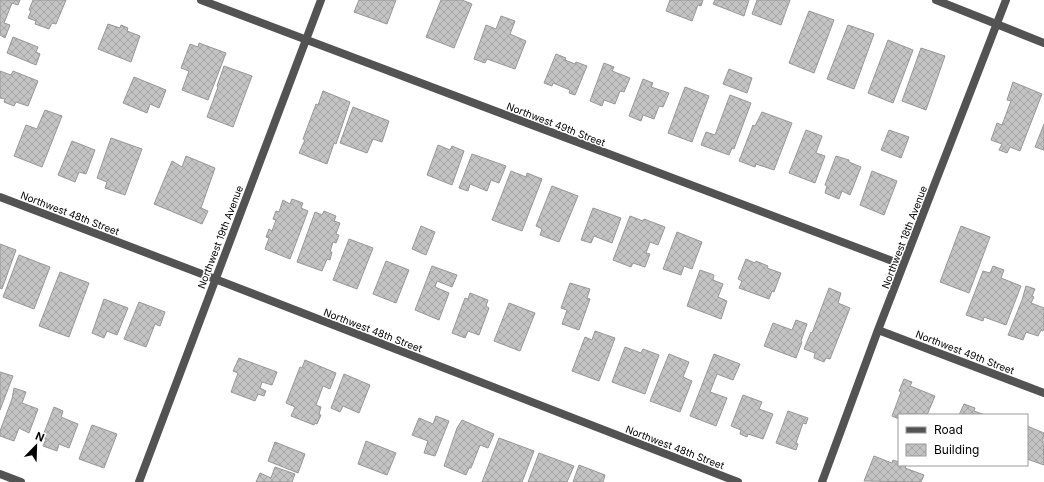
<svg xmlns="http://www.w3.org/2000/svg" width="1044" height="482" font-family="Inter,sans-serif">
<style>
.building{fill:url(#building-cross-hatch);stroke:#979797}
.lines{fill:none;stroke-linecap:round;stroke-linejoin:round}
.street{stroke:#535353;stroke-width:8}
.labels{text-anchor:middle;stroke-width:3;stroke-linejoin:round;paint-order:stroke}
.street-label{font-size:10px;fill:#000;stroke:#fff}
</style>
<defs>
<pattern id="building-cross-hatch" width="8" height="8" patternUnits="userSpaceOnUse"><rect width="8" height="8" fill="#c3c3c3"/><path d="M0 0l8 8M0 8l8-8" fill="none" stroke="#a6a6a6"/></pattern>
</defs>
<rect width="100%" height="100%" fill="#fff"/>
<path class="building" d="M0,0H20L18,5L12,3L4,23L10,25L5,38L0,35Z
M33,0H66L56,24L52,23L49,29L35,24L36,21L28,18L31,11L29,10Z
M359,0H396L387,24L354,12Z
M441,0H462L472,4L454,48L426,37Z
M670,0H703L701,6L698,5L692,21L666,11Z
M715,0H749L744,16L713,4Z
M757,0H790L781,25L752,14Z
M809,11L834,20L814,73L789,63Z
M501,16L515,21L510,34L526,41L515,69L487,59L485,63L474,59L486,25L496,29Z
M108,24L120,28L121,25L128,28L127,31L140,36L131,62L98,49Z
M848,25L874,34L854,89L827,79Z
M13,37L38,47L36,52L40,54L36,65L7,53Z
M888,40L913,50L893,103L868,93Z
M199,43L226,53L208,100L182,90L189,71L181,68L190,44L198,47Z
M921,48L945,56L926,110L902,101Z
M556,54L566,58L565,60L575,64L576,62L587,66L575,95L569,93L570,90L553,83L552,86L544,83Z
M604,63L614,67L612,71L630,78L624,92L620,91L615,104L604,100L602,106L590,101Z
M224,66L252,76L233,127L207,117L218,87L217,86Z
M729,69L752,78L747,93L723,84Z
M0,71L11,75L13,71L38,81L28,106L16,102L14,106L4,102L5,99L0,98Z
M134,77L166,90L159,108L150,104L147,113L123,103Z
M643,79L653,83L651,87L669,93L663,107L659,106L654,119L643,115L641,121L629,116Z
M1013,82L1042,94L1020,151L1010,147L1007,153L999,150L1002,144L991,140L997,123L1002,125L1011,101L1007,100Z
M685,87L709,96L692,142L668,133Z
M323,91L350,102L336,144L334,143L327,164L299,153L305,140L303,139L316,104L318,105Z
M730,95L751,103L734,149L732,148L729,155L701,145L706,132L715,135Z
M353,107L389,121L382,142L373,139L367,153L340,143Z
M45,110L62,116L42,167L14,156L26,125L37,129Z
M762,112L792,123L774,170L756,164L755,167L739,161L753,125L755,126Z
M1044,124V150L1035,147Z
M806,130L822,136L816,153L825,156L815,183L789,173Z
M889,130L909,137L901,158L881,150Z
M111,138L142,149L125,195L105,188L107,182L97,178Z
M72,141L95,150L86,174L79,172L75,182L58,175Z
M438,145L450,150L452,146L464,151L452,185L427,175Z
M472,154L506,166L499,183L491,180L487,191L470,184L468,191L459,188Z
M186,156L215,168L201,208L208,211L202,224L154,204L172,161L182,167Z
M836,156L849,160V162L861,167L850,195L842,191L839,199L825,193L827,186L825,185Z
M511,171L526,177L527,173L542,179L522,231L492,220Z
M872,171L897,181L884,215L860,205Z
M552,186L578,196L559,242L540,235L542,229L536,226Z
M292,199L303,203L301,208L308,211L290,259L265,249L269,238L266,237L269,229L272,231L276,220L273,219L276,211L279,212L283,200L290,204Z
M593,208L621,218L612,243L594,236L591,243L581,240Z
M324,211L336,216L334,221L340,223L336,234L339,235L336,243L333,242L330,252H332L330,260L327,259L322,271L297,262L315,212L322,215Z
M630,216L643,221L644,219L665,227L658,245L650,242L646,253L650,254L645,267L633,263L631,267L613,260Z
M421,226L435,232L426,255L412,249Z
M961,226L990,237L969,293L940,282Z
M677,232L702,242L692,269L684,266L681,275L663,269Z
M349,239L373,248L357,289L333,280Z
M0,244L16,250L2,289L0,288Z
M19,255L50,267L34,309L3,297Z
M746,259L755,263L756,261L768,266L767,268L781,273L774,292L772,291L769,299L739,288L742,281L738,279Z
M386,261L409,270L396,303L373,294Z
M432,266L457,275L452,287L437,281L435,287L449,293L439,320L415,310Z
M993,266L1004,270L1001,278L1021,286L1006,325L984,317L983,321L966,315L983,271L990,273Z
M700,270L714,275L713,280L723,284L718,297L727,301L721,319L687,306Z
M60,272L89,283L69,337L39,326Z
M570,283L590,289L587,298L590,299L579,330L562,324L567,310L561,308Z
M1026,286L1035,289L1032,296L1034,297L1031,303L1044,308V328L1043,331L1041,330L1038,336L1026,332L1023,340L1008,335L1022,300Z
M829,288L841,293L838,303L850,308L830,359L826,358L824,362L814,358L815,353L804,349L811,332L812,333Z
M470,293L488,300L486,306L489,308L479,335L468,331L465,338L452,333L465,298L468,299Z
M104,299L128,308L117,335L107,331L104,338L92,333Z
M139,302L165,312L160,326L155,324L146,347L124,339Z
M509,303L535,313L520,351L494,341Z
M796,320L807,324L801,341L802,342L796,358L764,346L773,323L792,330Z
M595,331L615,338L599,381L572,371L585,337L592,340Z
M625,347L641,353L643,349L659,355L645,394L612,382Z
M669,354L689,362L683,377L692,381L680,412L650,401Z
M714,354L740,364L733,380L717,374L710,392L727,398L716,426L690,416Z
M239,358L277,372L272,385L262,382L260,388L266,391L265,393L264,396L258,394L255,401L231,392L238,373L233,371Z
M305,360L336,373L330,389L323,386L316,405L321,407L319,414L321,415L317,424L315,423L314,425L291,416L295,407L286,403L300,367L302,368Z
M0,372L13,376L0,410Z
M344,374L370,385L359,413L343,406L340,412L331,408Z
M904,379L912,382L910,386L935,396L927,415L913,414L899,415V419L892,416L901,392L899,391Z
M14,388L26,392L22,403L38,409L29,433L19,428L14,441L0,436V431L12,399Z
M743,395L762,402L759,409L773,414L763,439L748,434L747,437L740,434L741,430L731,426Z
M964,404L975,408L974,411L985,415H959Z
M54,407L63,411L61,417L78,424L69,448L59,444L57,451L43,446L46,439L42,438Z
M788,411L808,418L806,424L803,423L796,443L798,444L796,450L776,443Z
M436,416L449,421L435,456L424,453L428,441L412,435L419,418L433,424Z
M462,420L494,434L488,448L480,445L471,468H469L466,475L444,466L457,428Z
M92,425L117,434L104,468L79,459Z
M1027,426L1044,433L1043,439L1044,465L1027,459Z
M499,438L534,451L522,482H482Z
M366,441L396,453L387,475L358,464Z
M275,442L305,454L298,473L268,461Z
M539,453L574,466L567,482L560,481V482H528Z
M874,456L892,463L893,460L899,462V465H906L905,468L924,475L921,482L864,481Z
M579,465L605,475L603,482H573Z
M275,467L295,474L292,482H256L260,473L271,478Z"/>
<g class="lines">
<path class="street" d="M201,0L903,265
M936,0L1044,43
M0,197L215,279L738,482
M878,330L1044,393
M0,474L21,482
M139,482L321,0
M822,482L878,330L1006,0"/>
</g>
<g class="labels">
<g class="street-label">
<text transform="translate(556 124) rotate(21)" y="4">Northwest 49th Street</text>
<text transform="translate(70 213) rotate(21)" y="4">Northwest 48th Street</text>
<text transform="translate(220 237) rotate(-69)" y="4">Northwest 19th Avenue</text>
<text transform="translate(904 237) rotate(-69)" y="4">Northwest 18th Avenue</text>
<text transform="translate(373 330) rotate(21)" y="4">Northwest 48th Street</text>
<text transform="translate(965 352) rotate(21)" y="4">Northwest 49th Street</text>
<text transform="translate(675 447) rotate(21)" y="4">Northwest 48th Street</text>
</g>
</g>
<rect x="898" y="414" width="130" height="52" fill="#ffffff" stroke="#999999"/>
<rect x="906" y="427" width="20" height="6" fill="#535353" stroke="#999999"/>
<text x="934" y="434" font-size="12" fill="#000000">Road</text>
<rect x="906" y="444" width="20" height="12" fill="url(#building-cross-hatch)" stroke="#999999"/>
<text x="934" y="454" font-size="12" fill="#000000">Building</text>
<g transform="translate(36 446) rotate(23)" stroke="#ffffff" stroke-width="3" paint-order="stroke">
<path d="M0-3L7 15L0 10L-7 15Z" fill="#000000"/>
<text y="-6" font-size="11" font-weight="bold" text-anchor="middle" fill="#000000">N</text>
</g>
</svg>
